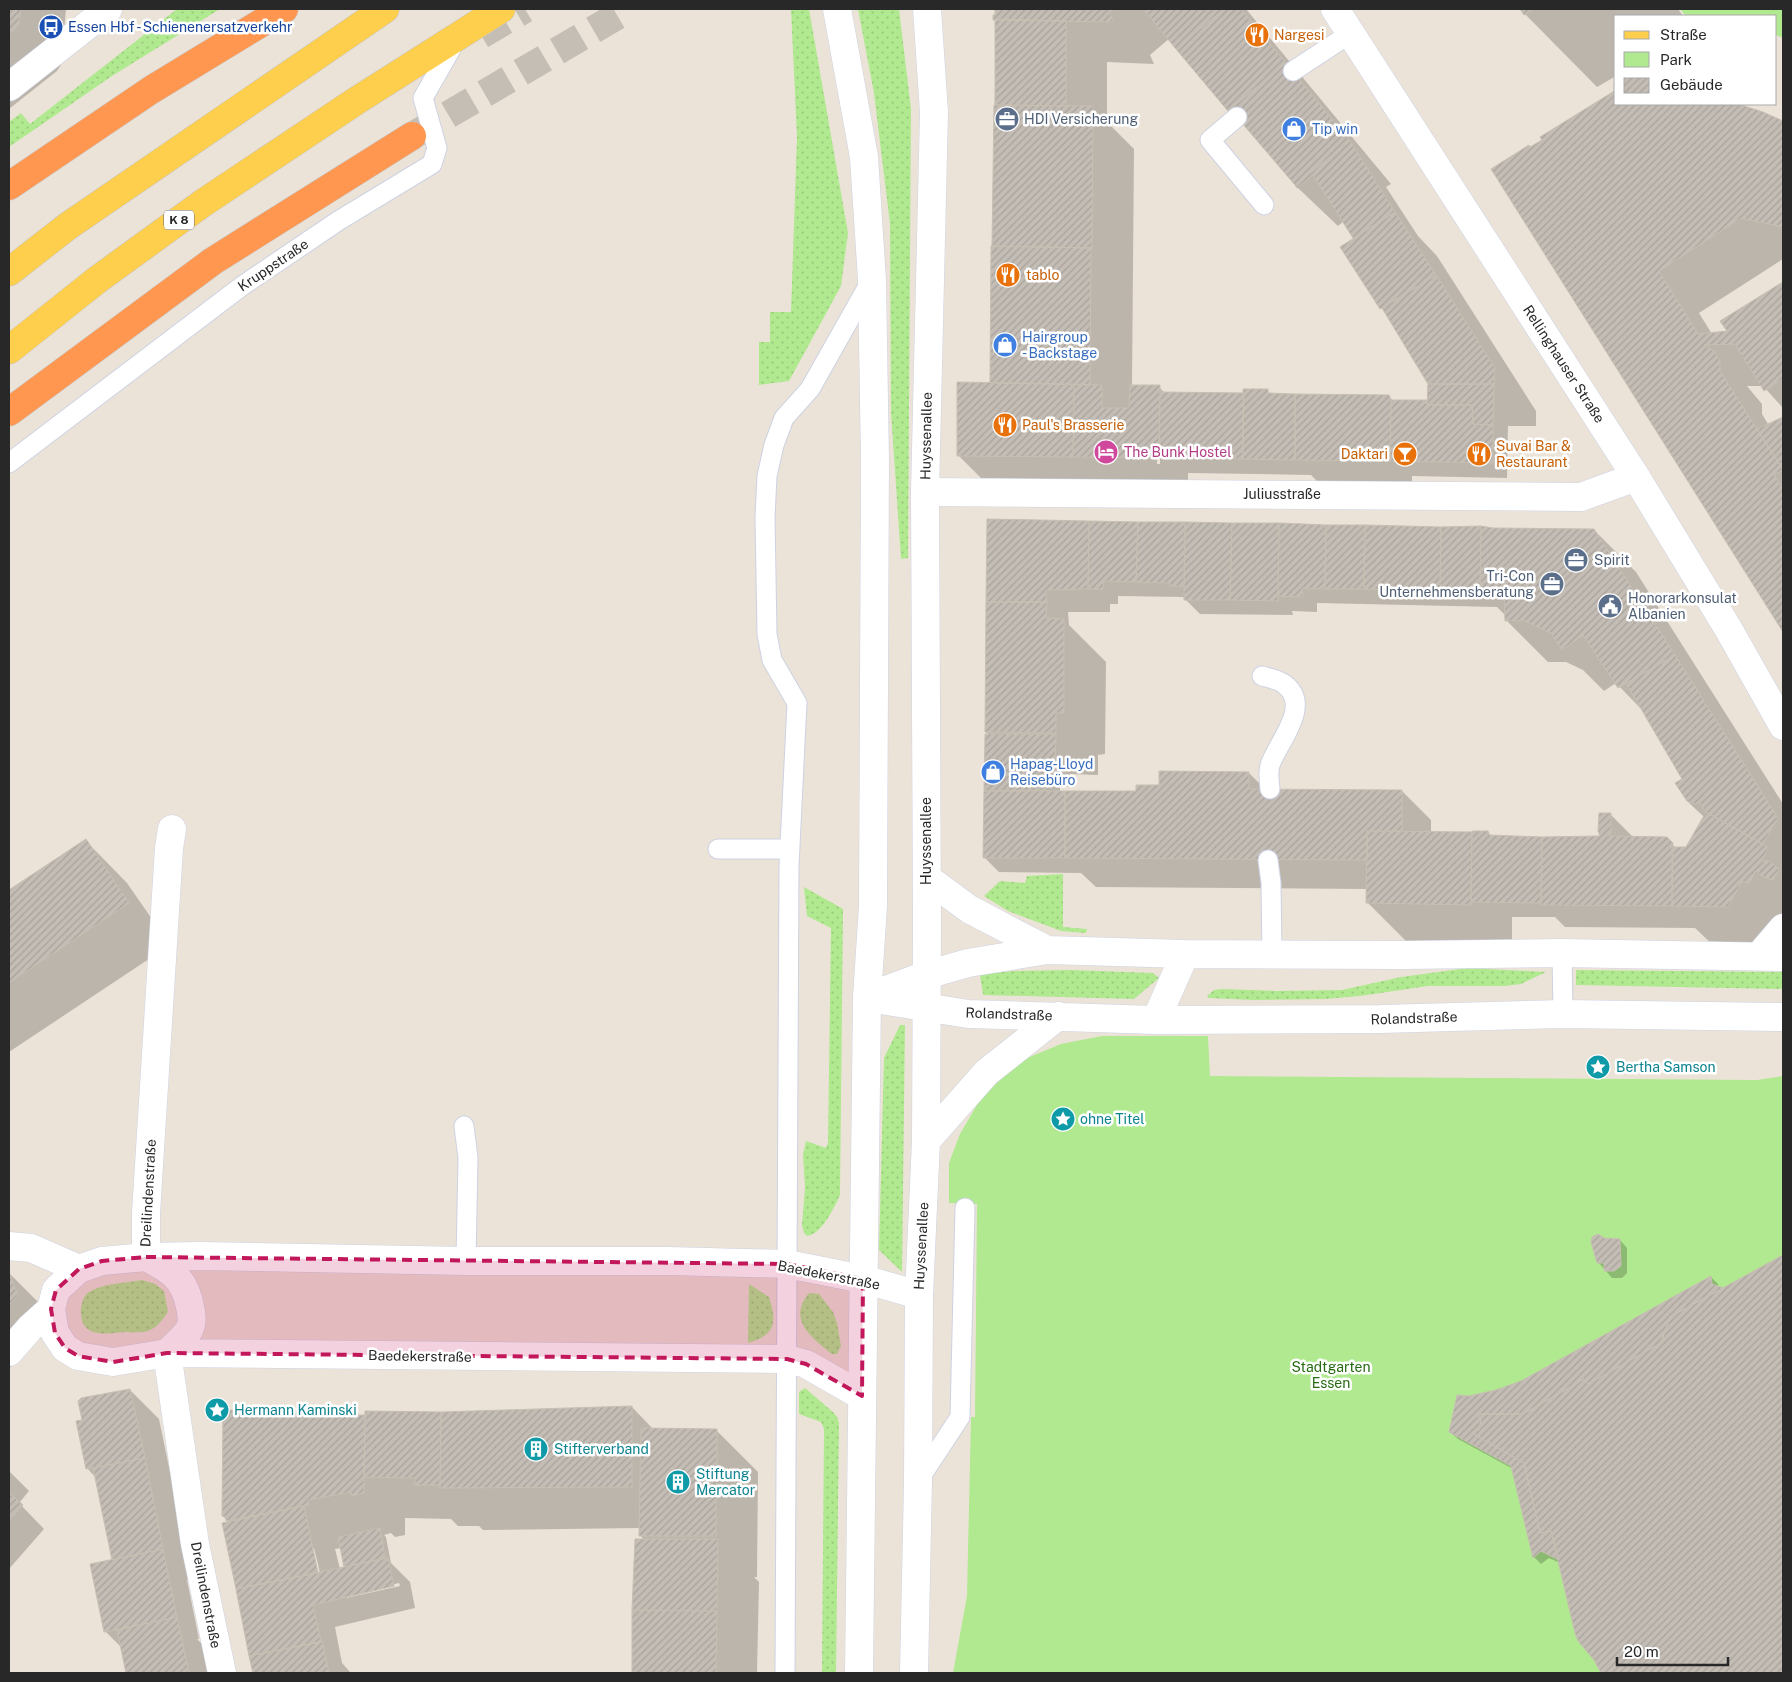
<svg xmlns="http://www.w3.org/2000/svg" width="1792" height="1682" font-family="'Public Sans',sans-serif">
<style>
.grass{fill:url(#grass-dots)}
.park{fill:#b0e98f}
.shadow{fill:#0003;fill-rule:evenodd}
.building{fill:url(#building-hatch);stroke:#c8bfb2}
.lines{fill:none;stroke-linecap:round;stroke-linejoin:round}
.motorway-tunnel{stroke:#c5beb5;stroke-width:28;stroke-dasharray:28 14;stroke-linecap:butt}
.service-casing{stroke:#cdd2e3;stroke-width:21}
.minor-casing{stroke:#cdd2e3;stroke-width:29}
.tertiary-casing{stroke:#cdd2e3;stroke-width:29}
.primary-casing{stroke:#c7c7c7;stroke-width:29}
.motorway-casing{stroke:#c7c7c7;stroke-width:29}
.service{stroke:#fff;stroke-width:19}
.minor{stroke:#fff;stroke-width:28}
.tertiary{stroke:#fff;stroke-width:28}
.primary{stroke:#fecf4c;stroke-width:28}
.motorway{stroke:#ff9750;stroke-width:28}
.marked{fill:#c2185b;fill-opacity:0.2;stroke:#c2185b;stroke-width:4;stroke-dasharray:10 6;stroke-linejoin:round}
.labels{text-anchor:middle;stroke-width:5;stroke-linejoin:round;paint-order:stroke}
.shield{fill:#fff;stroke:#686868;stroke-width:1}
.shield-label{font-size:12px;font-weight:bold;fill:#282828}
.transit-label{font-size:14px;fill:#164399;stroke:#fff;text-anchor:start}
.food-label{font-size:14px;fill:#c56008;stroke:#fff;text-anchor:start}
.service-label{font-size:14px;fill:#4e5e75;stroke:#fff;text-anchor:start}
.shop-label{font-size:14px;fill:#366cbe;stroke:#fff;text-anchor:start}
.street-label{font-size:14px;fill:#282828;stroke:#fff}
.hotel-label{font-size:14px;fill:#b23c85;stroke:#fff;text-anchor:start}
.culture-label{font-size:14px;fill:#0d838f;stroke:#fff;text-anchor:start}
.park-label{font-size:14px;fill:#276b13;stroke:#fff}
</style>
<defs>
<pattern id="grass-dots" width="8" height="8" patternUnits="userSpaceOnUse" patternTransform="scale(1.25)"><rect width="8" height="8" fill="#b0e98f"/><path d="M2 2h.1M6 6h.1" fill="none" stroke="#97c87b" stroke-width="1.8" stroke-linecap="round"/></pattern>
<pattern id="building-hatch" width="6" height="6" patternUnits="userSpaceOnUse" patternTransform="scale(1.25)"><rect width="6" height="6" fill="#c3bdb5"/><path d="M-1 1l2-2M0 6l6-6M5 7l2-2" fill="none" stroke="#a8a29c"/></pattern>
</defs>
<rect width="100%" height="100%" fill="#ece3d8"/>
<path class="grass" d="M177,9H220L112,76L9,147V122L21,113L30,124Z
M791,9H809L848,233L841,286L789,381L759,385V342H770V312H791L797,137Z
M858,9H899L911,109L908,558L901,559L891,412L890,224L874,93Z
M1063,874V927L1087,929L1086,933L1061,931L1008,911L984,896L1000,881L1025,883L1027,876Z
M804,887L843,909L840,1195C834,1208 822,1234 807,1236L804,1233L802,1225L805,1188L803,1155L806,1141L826,1148L828,1143L831,928L807,916Z
M1468,968L1546,972L1521,984L1505,986H1428L1360,996L1325,999L1254,1000L1209,998L1207,996L1214,990L1222,989L1277,991L1342,990L1401,977Z
M1070,970L1153,973L1159,978L1134,999L983,995L980,974L1015,971Z
M1576,970L1783,972V989L1576,985Z
M900,1025H905L902,1272L879,1250L884,1058Z
M142,1280L155,1284L164,1291L168,1312C163,1319 157,1328 148,1331C142,1333 132,1332 125,1332C104,1334 79,1339 81,1308C82,1302 84,1295 89,1292C104,1283 126,1283 142,1280Z
M749,1284L769,1297C777,1322 776,1335 748,1343Z
M809,1293L819,1294L833,1312L837,1323L841,1346L837,1354H832C811,1337 787,1320 809,1293Z
M805,1388L834,1413L837,1417L839,1423L836,1673H822L824,1429L821,1422L799,1414V1392Z"/>
<path class="park" d="M1680,9H1783V38L1776,35V16H1686Z
M1102,1036H1208L1210,1076L1757,1080L1783,1076V1673H953L967,1596L971,1417H975L977,1204L949,1203V1163L960,1134L981,1098L1020,1061L1061,1044Z"/>
<path class="shadow" d="M9,9H66L61,65L57,71L9,109Z
M996,9H1246L1391,184L1386,187L1418,236L1437,256L1536,411V426H1508L1507,478L1412,476V483L1318,482L1311,475L1188,473V487L1000,497L958,455L991,384ZM1170,38L1229,110L1248,129L1298,188L1338,226L1344,221L1355,239L1381,308L1388,315L1429,384V402H1394L1389,396L1271,395L1267,390L1246,394H1166L1159,387H1132L1134,149L1107,122V62L1154,64L1150,55ZM1158,437H1160V464H1157Z
M1521,9H1678L1683,16H1616V76L1597,87L1525,14Z
M1616,104H1729L1743,106L1762,113L1783,123V259L1699,313L1712,334L1729,332L1722,321L1783,283V408L1763,386H1747L1762,404V414L1768,424L1783,419V629L1493,169Z
M1089,522L1594,530L1636,572L1783,804V923L1769,948L1715,947L1695,928L1565,927L1555,917H1512V946L1409,944L1367,902V889L1096,887L1081,873L999,872L984,857L986,735H989L986,732L988,602ZM1118,596L1183,597L1200,614L1293,615L1292,611L1317,612V603L1497,607L1506,616V620L1548,662H1566L1583,670L1604,691L1616,683L1644,712L1683,779L1687,801L1704,817L1687,848H1676L1666,838L1633,837L1610,814L1601,837L1542,838L1492,837L1488,832L1431,833V820L1402,791L1266,790L1249,773L1160,787L1137,792H1060V787H1070V774L1098,775V755L1105,754L1106,662L1069,625L1068,612H1110V604H1118Z
M86,841L127,883L170,945L9,1052V893Z
M1604,1239L1620,1240L1627,1248V1273L1622,1278H1612L1598,1262Z
M1783,1257V1673H1602L1560,1563L1549,1558L1541,1564L1534,1557L1513,1469L1458,1439L1450,1432L1469,1397L1496,1391L1522,1382L1711,1277L1718,1284V1288L1722,1289Z
M9,1273L37,1301L47,1325L9,1369Z
M130,1390L159,1419L192,1578L187,1580L199,1639H197L206,1648L212,1673H128L123,1649L105,1631L113,1561L96,1478L87,1468L84,1420Z
M632,1407L653,1429L716,1430L758,1472L757,1577H754L759,1582L757,1673H633V1610L645,1541L640,1535V1528L483,1530L479,1526H458L451,1519L405,1518V1535L395,1537L391,1533L384,1535L386,1537L391,1563L410,1582L415,1608L335,1627L342,1663L351,1673H254L224,1524L229,1523L223,1516L351,1412L355,1416ZM314,1548L320,1573H317L312,1549ZM342,1548L347,1568L340,1569L335,1549ZM399,1583L400,1586L346,1598V1596Z
M9,1471L29,1491L19,1503L44,1529L9,1569Z"/>
<path class="building" d="M9,9H21L19,23L15,29L9,34Z
M995,9H1114L1109,13L1114,22L993,20V15H995Z
M1143,9H1224L1176,49Z
M1224,9H1241L1286,63L1228,111L1176,49Z
M1520,9H1534L1524,15Z
M995,19L1066,21V106L995,105Z
M1286,63L1350,141L1295,185L1230,109Z
M1616,90V104H1738L1763,112L1783,121V227L1741,218L1659,271L1698,334L1727,331L1720,321L1783,282V379L1764,391L1735,344L1704,345L1714,351L1720,361V371L1783,470L1774,475L1783,490V632L1491,169L1529,145L1530,147L1542,140L1540,137Z
M994,105L1093,106L1092,248L992,246Z
M1350,141L1395,212L1353,238L1313,175L1297,188L1295,185Z
M1395,212L1436,275L1380,309L1340,247Z
M991,246L1091,248L1090,385L990,383Z
M1436,275L1495,368L1494,384H1428L1382,308Z
M957,382L1074,384L1073,457L957,456Z
M1074,384L1102,385V408H1129L1130,385H1160L1159,458L1073,457Z
M1428,384H1494L1493,425L1473,424L1472,405H1427Z
M1243,389H1268V393L1295,394V460L1243,459Z
M1160,392L1244,393L1243,459L1159,458Z
M1295,394L1389,395L1391,400L1390,461L1295,460Z
M1391,400H1427V405H1472L1473,424L1493,425V463L1390,461Z
M1783,417V468H1782L1757,429Z
M987,519L1089,521L1088,589L1046,590L1047,602H986Z
M1089,521L1138,522L1136,582L1104,581L1103,589H1088Z
M1138,522H1185L1184,586H1170V583L1136,582Z
M1185,522L1232,523L1230,600H1184Z
M1232,523H1279L1278,601L1230,600Z
M1279,523L1326,525L1325,589L1302,588L1303,597L1278,596Z
M1326,525H1365L1364,589H1325Z
M1365,525L1441,527L1440,591L1364,589Z
M1481,526L1493,528L1594,529L1675,655L1618,688L1583,635L1562,650L1551,633L1523,620L1505,621L1504,593L1480,592Z
M1481,526L1480,592L1440,591L1441,527Z
M986,602H1047L1046,618L1064,619V713H1056V733L985,732Z
M1675,655L1778,818L1763,844L1706,812L1699,802L1695,804L1687,801L1675,783L1682,779L1626,683Z
M985,734H1056L1055,772H1045V790L984,791Z
M1159,771L1249,772V789L1402,790V831H1367V860L1065,858V791H1136V785H1159Z
M984,791H1065V858H983Z
M1706,812L1769,848L1761,861H1769L1779,869L1773,880L1761,876L1756,870L1749,884L1742,881L1728,907L1672,906V847H1686Z
M1599,813H1611V831L1609,836L1667,837L1673,843L1672,906L1541,905L1542,837L1600,836L1598,831Z
M1367,831L1472,832L1471,905L1366,903Z
M1472,831H1488L1489,835L1542,837L1541,903L1471,902Z
M86,839L129,903L9,983V890Z
M1598,1234L1604,1238L1620,1239L1621,1266L1614,1271H1604V1263H1597L1591,1242L1592,1237Z
M1783,1255V1673H1601L1594,1660L1578,1641L1575,1633L1551,1531L1540,1533L1524,1463L1474,1434L1475,1431L1479,1430L1481,1419L1478,1418L1479,1414H1523L1584,1379L1588,1384L1661,1343L1670,1317Z
M9,1273L18,1295L9,1306Z
M1711,1276L1712,1284L1723,1288L1670,1317L1661,1343L1588,1384L1584,1379L1523,1414H1479L1478,1418L1481,1419L1479,1430L1475,1431L1474,1434L1524,1463L1540,1533L1551,1531L1559,1560L1541,1551L1533,1558L1511,1466L1449,1432L1457,1395L1469,1396L1496,1390L1521,1381Z
M130,1389L145,1458L86,1469L76,1421L82,1420L78,1401L81,1398Z
M632,1406V1487L440,1488L441,1412Z
M223,1410L352,1411V1415H365L364,1493L352,1496L351,1492L308,1500L309,1505L226,1521V1517L222,1516Z
M365,1411L441,1412L440,1485H415V1478L364,1477Z
M641,1428L717,1429L716,1536H639Z
M145,1458L163,1549L112,1560L93,1468Z
M9,1493L23,1505L9,1521Z
M304,1506L318,1573L236,1589L222,1523Z
M380,1528L385,1558L344,1567L338,1537Z
M635,1539H718L717,1611L632,1610Z
M163,1549L177,1617L104,1632L90,1564Z
M388,1558L394,1586L313,1605L321,1642L249,1656L236,1589Z
M632,1610L717,1611L716,1673H632Z
M177,1617L189,1673H126L117,1630Z
M322,1641L329,1673H253L249,1656Z"/>
<g class="lines">
<path class="motorway-tunnel" d="M481,35L525,9
M412,136L629,9"/>
<defs>
<path id="service" d="M1293,71L1351,33
M1237,117L1210,140L1264,205
M9,463L242,286L338,221L432,164L437,148L423,98L456,40
M1262,676C1269,678 1279,680 1284,684C1313,705 1278,742 1270,765C1268,772 1269,781 1270,789
M718,849H790
M1268,860L1271,883L1272,955
M1562,953L1563,1014
M464,1126L468,1158L466,1261
M918,1481L960,1417L965,1208
M785,1673L789,866L797,703L772,660L767,634L765,517L767,476L774,445L784,418L810,389L871,281"/>
<path id="minor" d="M1335,9L1636,477L1729,630L1783,726
M9,87L108,9
M925,492L1581,497L1636,477
M9,1246L31,1248L79,1269
M146,1257V1213L169,848L172,829
M146,1257C171,1270 185,1278 190,1307C192,1315 193,1323 189,1330C183,1339 174,1346 167,1353
M9,1352L30,1328L51,1309
M167,1353L195,1544L222,1673
M862,1396L806,1364L787,1359L167,1353L113,1362L78,1356L65,1348L55,1333L51,1309L56,1290L79,1269L102,1261L146,1257L200,1256L466,1261H668L787,1264L863,1279L919,1295"/>
<path id="tertiary" d="M837,9L864,157L872,280L875,461L873,906L867,997L859,1673
M927,878L969,909L1047,950
M1759,956L1783,928
M867,997L926,975L968,963L1047,950L1185,954L1404,955L1562,953L1783,957
M869,998L968,1014L1156,1020L1381,1019L1563,1014L1783,1017
M1156,1020L1185,954
M926,1141L987,1072L1058,1016
M914,1673L918,1482L919,1295L926,1141L927,924L925,492L934,112L927,9"/>
<path id="primary" d="M9,272L68,226L385,9
M9,350L97,280L203,203L356,101L501,9"/>
<path id="motorway" d="M9,186L151,90L284,9
M9,412L213,261L412,136"/>
</defs>
<use href="#service" class="service-casing"/>
<use href="#minor" class="minor-casing"/>
<use href="#tertiary" class="tertiary-casing"/>
<use href="#primary" class="primary-casing"/>
<use href="#motorway" class="motorway-casing"/>
<use href="#service" class="service"/>
<use href="#minor" class="minor"/>
<use href="#tertiary" class="tertiary"/>
<use href="#primary" class="primary"/>
<use href="#motorway" class="motorway"/>
</g>
<path class="marked" d="M146,1257L787,1264L863,1279L862,1396L806,1364L787,1359L167,1353L113,1362L78,1356L65,1348L55,1333L51,1309L56,1290L79,1269L102,1261Z"/>
<defs>
<symbol id="bus-disc" viewBox="-11 -11 22 22"><circle r="9.5" fill="#1a4fb4" stroke="#fff"/><path d="M-5-6H5V4H4V6H2V4H-2V6H-4V4H-5ZM-3.5-4V0h7V-4ZM-3.5 1.2v1.5H-2V1.2ZM2 1.2v1.5H3.5V1.2Z" fill="#fff"/></symbol>
<symbol id="restaurant-disc" viewBox="-11 -11 22 22"><circle r="9.5" fill="#e8710a" stroke="#fff"/><path d="M-5-6h1v4h1v-4h1v4h1v-4h1v5L-1.5 .5V6h-2V.5L-5-1ZM5-6V6H3V1.5H1.5Q1.5-4 5-6Z" fill="#fff"/></symbol>
<symbol id="office-disc" viewBox="-11 -11 22 22"><circle r="9.5" fill="#5c6f8a" stroke="#fff"/><path d="M-6-3h4V-5.5h4V-3h4V5H-6ZM-1-4.5V-3h2v-1.5ZM-6 0V1H6V0Z" fill="#fff"/></symbol>
<symbol id="shop-disc" viewBox="-11 -11 22 22"><circle r="9.5" fill="#3f7fe0" stroke="#fff"/><path d="M-5-2.5h2.3a2.7 3.5 0 0 1 5.4 0H5L5.5 6h-11ZM-1.5-2.5h3a1.5 2.3 0 0 0-3 0Z" fill="#fff"/></symbol>
<symbol id="hotel-disc" viewBox="-11 -11 22 22"><circle r="9.5" fill="#d1479c" stroke="#fff"/><path d="M-6-4.5h1.5V1H6V5H4.5V3h-9V5H-6ZM-4 0a1.8 1.8 0 1 1 3.6 0ZM.5 0V-2.5h3Q6-2.5 6 0Z" fill="#fff"/></symbol>
<symbol id="bar-disc" viewBox="-11 -11 22 22"><circle r="9.5" fill="#e8710a" stroke="#fff"/><path d="M-6-5H6L.8 .8V4.5H3.5V6h-7V4.5H-.8V.8Z" fill="#fff"/></symbol>
<symbol id="civic-disc" viewBox="-11 -11 22 22"><circle r="9.5" fill="#5c6f8a" stroke="#fff"/><path d="M-.6-6.5H3V-4.5H.6V-3L4-1V1h2V6H-6V1h2V-1L-.6-3ZM-1.2 2.5V6h2.4V2.5Z" fill="#fff"/></symbol>
<symbol id="sight-disc" viewBox="-11 -11 22 22"><circle r="9.5" fill="#0f9aa8" stroke="#fff"/><path d="M0-6L1.8-2.2L6-1.7L2.9 1.2L3.7 5.4L0 3.3L-3.7 5.4L-2.9 1.2L-6-1.7L-1.8-2.2Z" fill="#fff"/></symbol>
<symbol id="building-disc" viewBox="-11 -11 22 22"><circle r="9.5" fill="#0f9aa8" stroke="#fff"/><path d="M-4-6H4V6H1V3H-1V6H-4ZM-2.5-4.3h1.7v1.8h-1.7ZM.8-4.3h1.7v1.8H.8ZM-2.5-1h1.7V.8h-1.7ZM.8-1h1.7V.8H.8Z" fill="#fff"/></symbol>
</defs>
<g fill-rule="evenodd">
<use href="#bus-disc" x="37" y="13" width="28" height="28"/>
<use href="#restaurant-disc" x="1243" y="21" width="28" height="28"/>
<use href="#office-disc" x="993" y="105" width="28" height="28"/>
<use href="#shop-disc" x="1280" y="115" width="28" height="28"/>
<use href="#restaurant-disc" x="994" y="261" width="28" height="28"/>
<use href="#shop-disc" x="991" y="331" width="28" height="28"/>
<use href="#restaurant-disc" x="991" y="411" width="28" height="28"/>
<use href="#hotel-disc" x="1092" y="438" width="28" height="28"/>
<use href="#bar-disc" x="1391" y="440" width="28" height="28"/>
<use href="#restaurant-disc" x="1465" y="440" width="28" height="28"/>
<use href="#office-disc" x="1562" y="546" width="28" height="28"/>
<use href="#office-disc" x="1538" y="570" width="28" height="28"/>
<use href="#civic-disc" x="1596" y="592" width="28" height="28"/>
<use href="#shop-disc" x="979" y="758" width="28" height="28"/>
<use href="#sight-disc" x="1584" y="1053" width="28" height="28"/>
<use href="#sight-disc" x="1049" y="1105" width="28" height="28"/>
<use href="#sight-disc" x="203" y="1396" width="28" height="28"/>
<use href="#building-disc" x="522" y="1435" width="28" height="28"/>
<use href="#building-disc" x="664" y="1468" width="28" height="28"/>
</g>
<g class="labels">
<rect class="shield" x="164" y="210.5" width="30" height="19" rx="4"/>
<g class="shield-label">
<text x="179" y="224">K 8</text>
</g>
<g class="transit-label">
<text x="68" y="32">Essen Hbf - Schienenersatzverkehr</text>
</g>
<g class="food-label">
<text x="1274" y="40">Nargesi</text>
<text x="1026" y="280">tablo</text>
<text x="1022" y="430">Paul's Brasserie</text>
<text x="1496" y="451">Suvai Bar &amp;<tspan x="1496" dy="16">Restaurant</tspan></text>
<text x="1388" y="459" text-anchor="end">Daktari</text>
</g>
<g class="service-label">
<text x="1024" y="124">HDI Versicherung</text>
<text x="1594" y="565">Spirit</text>
<text x="1534" y="581" text-anchor="end">Tri-Con<tspan x="1534" dy="16">Unternehmensberatung</tspan></text>
<text x="1628" y="603">Honorarkonsulat<tspan x="1628" dy="16">Albanien</tspan></text>
</g>
<g class="shop-label">
<text x="1312" y="134">Tip win</text>
<text x="1022" y="342">Hairgroup<tspan x="1022" dy="16">- Backstage</tspan></text>
<text x="1010" y="769">Hapag-Lloyd<tspan x="1010" dy="16">Reisebüro</tspan></text>
</g>
<g class="street-label">
<text transform="translate(273 265) rotate(-34)" y="5">Kruppstraße</text>
<text transform="translate(1564 364) rotate(57)" y="5">Rellinghauser Straße</text>
<text transform="translate(926 436) rotate(-89)" y="5">Huyssenallee</text>
<text x="1282" y="499">Juliusstraße</text>
<text transform="translate(926 841) rotate(-90)" y="5">Huyssenallee</text>
<text transform="translate(1009 1014) rotate(2)" y="5">Rolandstraße</text>
<text transform="translate(1414 1018) rotate(-2)" y="5">Rolandstraße</text>
<text transform="translate(148 1193) rotate(-87)" y="5">Dreilindenstraße</text>
<text transform="translate(921 1246) rotate(-87)" y="5">Huyssenallee</text>
<text transform="translate(829 1275) rotate(11)" y="5">Baedekerstraße</text>
<text transform="translate(420 1356) rotate(1)" y="5">Baedekerstraße</text>
<text transform="translate(206 1595) rotate(79)" y="5">Dreilindenstraße</text>
</g>
<g class="hotel-label">
<text x="1124" y="457">The Bunk Hostel</text>
</g>
<g class="culture-label">
<text x="1616" y="1072">Bertha Samson</text>
<text x="1080" y="1124">ohne Titel</text>
<text x="234" y="1415">Hermann Kaminski</text>
<text x="554" y="1454">Stifterverband</text>
<text x="696" y="1479">Stiftung<tspan x="696" dy="16">Mercator</tspan></text>
</g>
<g class="park-label">
<text x="1331" y="1372">Stadtgarten<tspan x="1331" dy="16">Essen</tspan></text>
</g>
</g>
<rect width="1792" height="1682" fill="none" stroke="#282828" stroke-width="20"/>
<rect x="1614" y="15" width="162" height="90" fill="#ffffff" stroke="#a9a9a9"/>
<rect x="1624" y="31" width="25" height="8" fill="#fecf4c" stroke="#a9a9a9"/>
<text x="1660" y="40" font-size="15" fill="#282828">Straße</text>
<rect x="1624" y="52" width="25" height="15" fill="#b0e98f" stroke="#a9a9a9"/>
<text x="1660" y="65" font-size="15" fill="#282828">Park</text>
<rect x="1624" y="78" width="25" height="15" fill="url(#building-hatch)" stroke="#a9a9a9"/>
<text x="1660" y="90" font-size="15" fill="#282828">Gebäude</text>
<path d="M1617 1657v8h111v-8" fill="none" stroke="#282828" stroke-width="2.5"/>
<text x="1624" y="1657" font-size="15" fill="#282828" stroke="#ffffff" stroke-width="4" paint-order="stroke">20 m</text>
</svg>
